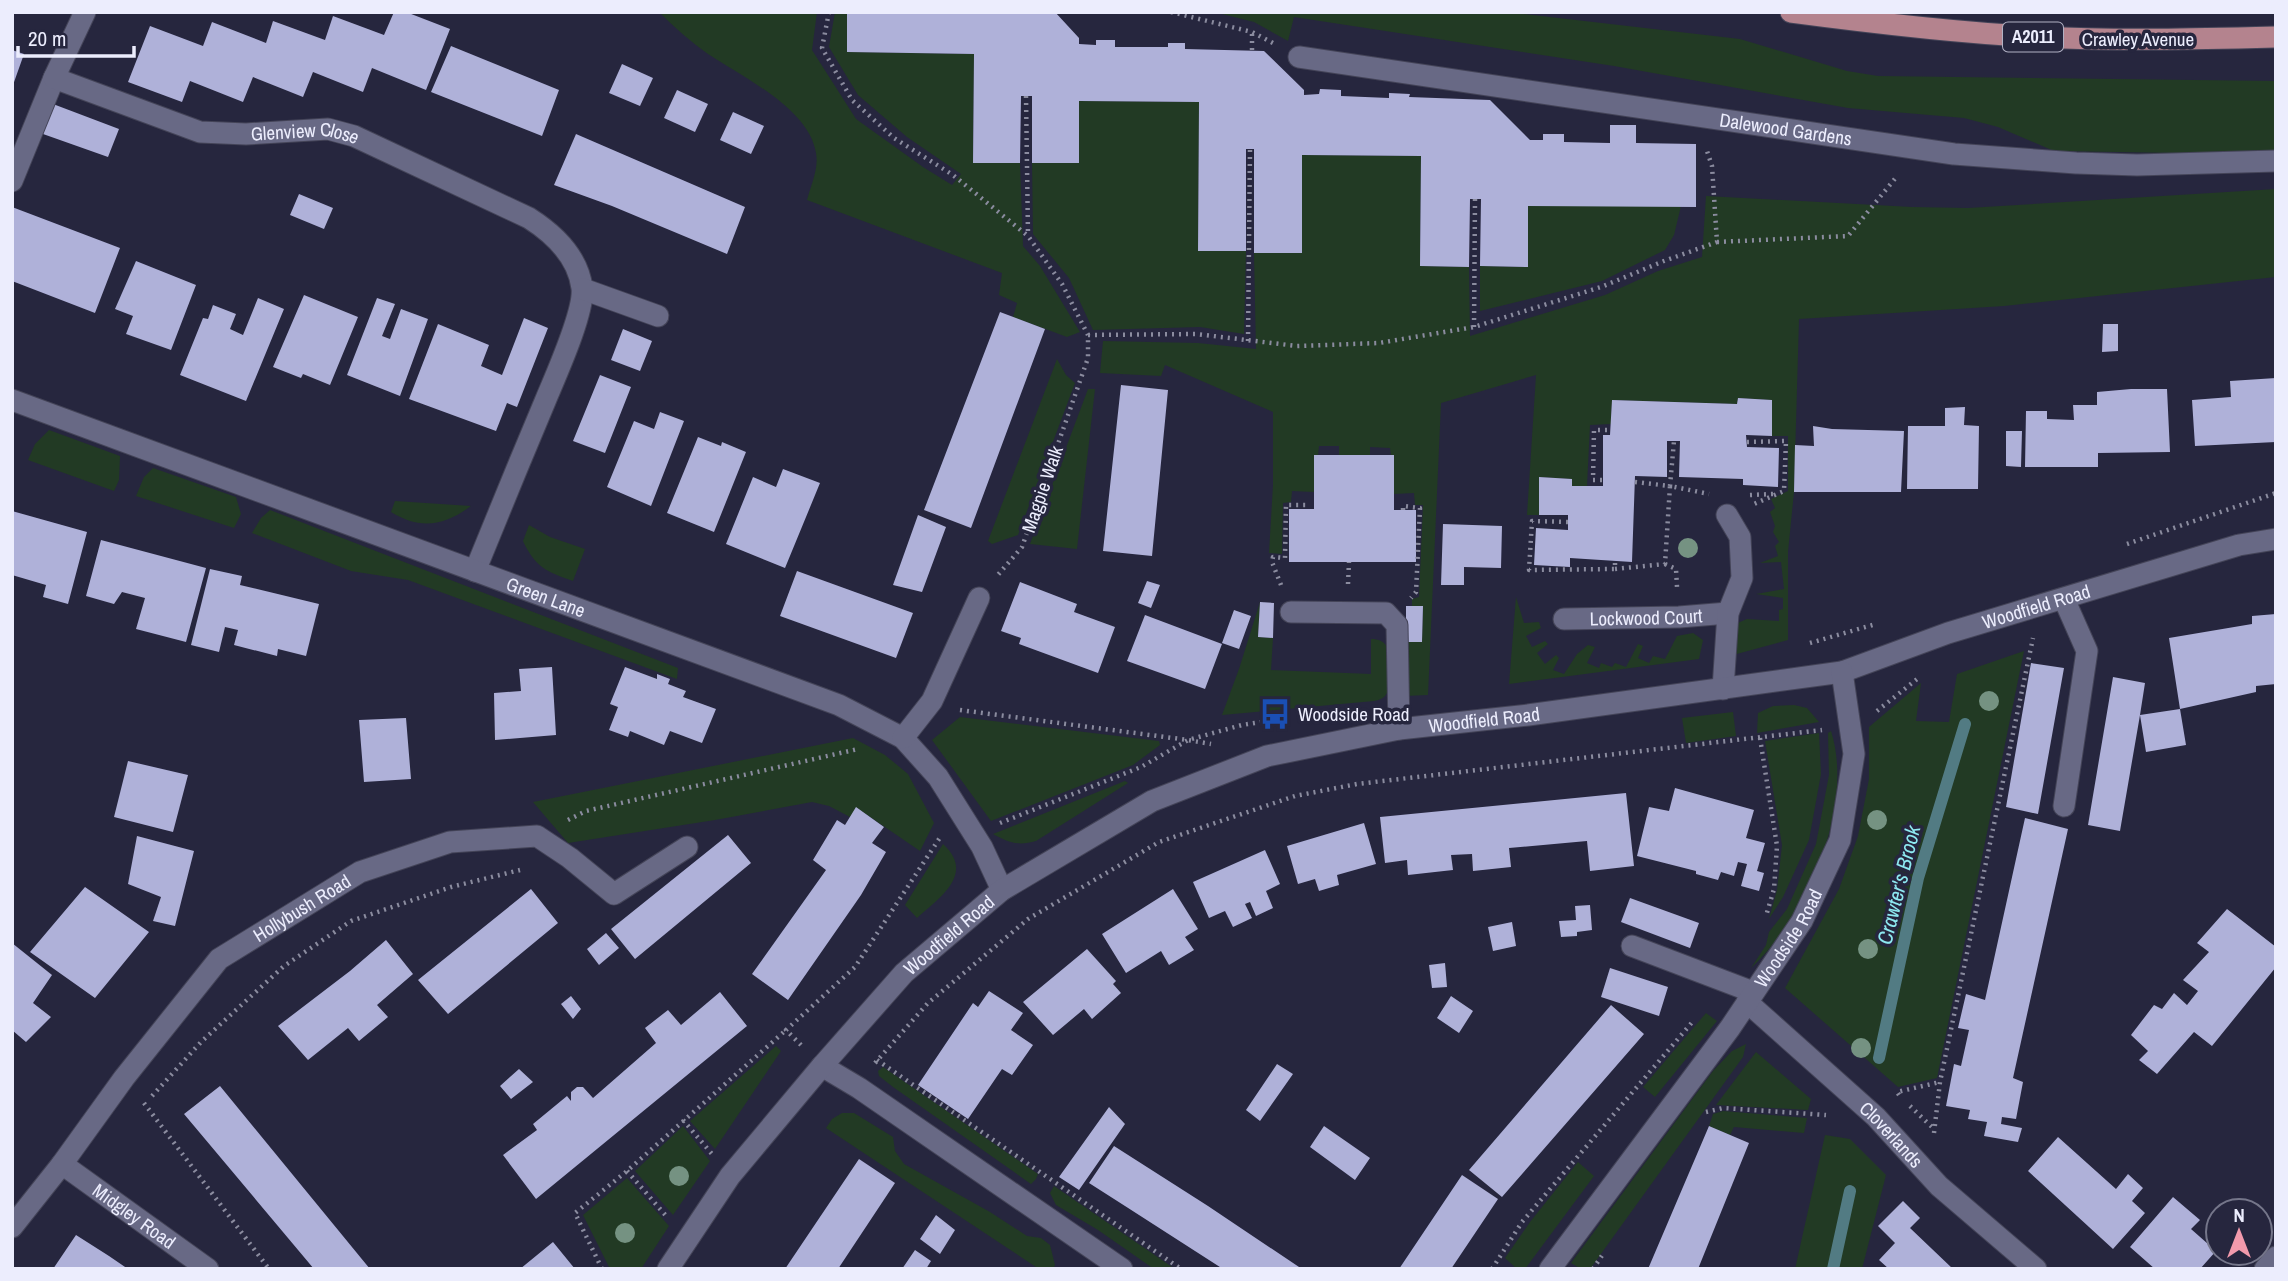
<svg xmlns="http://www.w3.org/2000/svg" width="2288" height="1281" font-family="'Archivo Narrow',sans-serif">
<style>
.green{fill:#223a24}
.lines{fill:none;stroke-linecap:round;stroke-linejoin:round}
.stream{stroke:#527b83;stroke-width:12}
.building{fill:#afb1d9}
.lane-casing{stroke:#444458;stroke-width:23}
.street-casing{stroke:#444458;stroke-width:23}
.primary-casing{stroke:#444458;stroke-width:23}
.path{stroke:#8b8c9f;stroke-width:4.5;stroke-dasharray:2 5;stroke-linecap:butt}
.lane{stroke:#686985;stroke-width:21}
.street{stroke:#686985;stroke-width:21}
.primary{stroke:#b4838e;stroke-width:21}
.tree{fill:#759282}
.labels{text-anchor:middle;stroke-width:7;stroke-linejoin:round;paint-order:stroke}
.shield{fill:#26263e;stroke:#b1b1c4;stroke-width:2}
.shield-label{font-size:18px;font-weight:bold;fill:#ecedfd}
.street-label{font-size:19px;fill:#ecedfd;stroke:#26263e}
.poi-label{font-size:19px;fill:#ecedfd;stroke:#26263e;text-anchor:start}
.water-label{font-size:21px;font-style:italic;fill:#8ee9f1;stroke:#26263e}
</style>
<rect width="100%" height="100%" fill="#26263e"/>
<path class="green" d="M659,12H817L812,50L856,119L923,167L952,185L961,174L907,137L858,95L829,47L835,12H847V52L974,54L973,162L1020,163L1023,246L1040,266L1080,332L1067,337L1013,317L1017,303L999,295L1002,273L807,200C811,185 819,168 816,153C809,108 742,77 708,54C692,43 673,26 659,12Z
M1214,12H1506L1740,39L1847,71L1878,76L2276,81V150L2180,153L2054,151L1998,127L1964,118L1848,108L1614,66L1294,17L1288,41L1254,22Z
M1079,101L1199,102L1198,251H1246L1244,334L1200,327L1093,330L1069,278L1033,234L1032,163H1079Z
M1302,155L1421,156L1420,266L1469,267L1470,336L1605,295L1658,271L1702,257L1706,196L1912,207L1968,208L2276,189V277L2004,306L1799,319L1794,492L1788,552V640L1733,655V625L1747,619L1779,621V610L1783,609V598L1756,594L1784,589L1781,562L1760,563L1778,556L1775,546L1779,542L1773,532L1775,526L1770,512L1775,508L1771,499L1788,491V436H1772V400L1738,398L1737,404L1612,400L1611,424L1590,425L1587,486H1572L1571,479L1540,477L1539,515H1527L1536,375L1441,403L1428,695L1404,696L1406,642L1422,641L1423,607L1412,606V599L1419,597L1423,505H1415L1414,493L1394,494V456L1391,455L1390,448L1370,447V455H1339V446H1319L1314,492L1292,491L1291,502L1283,503L1282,554L1269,553L1273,485V412L1165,365L1161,376L1100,373L1103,341L1198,343L1256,349L1254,253H1302Z
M1528,206H1681L1674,235L1665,250L1602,281L1480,311V266L1528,267Z
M1057,359L1066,375L1075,383L1018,535L992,544L988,541Z
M1088,389H1095L1077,549L1030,544Z
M49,430L120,456L119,480L114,491L28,460L35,444Z
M153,468L236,497L241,514L234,528L136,496L144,477Z
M395,501L471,506C444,526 420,530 391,512Z
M270,510L678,668L677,679L408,580L351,571L252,533L261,518Z
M529,525L550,537L585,549L573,581C547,572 535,567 523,541Z
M1516,597L1524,623L1539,622L1541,628L1526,636L1532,647L1545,641L1548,644L1537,653L1545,664L1556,655L1559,658L1553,670L1564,674L1577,654L1588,645L1595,647L1587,663L1599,668L1601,663L1612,667L1615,663L1626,667L1638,644L1643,646L1638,658L1649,663L1653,656L1665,659L1677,636L1693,633L1703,640L1699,659L1509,684Z
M1260,602L1258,637L1273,638L1271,670L1371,674V639C1392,639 1390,657 1389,674C1388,680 1390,691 1385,696C1382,699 1379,700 1374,701L1222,715L1239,669Z
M2024,651L1937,1078L1898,1087L1785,988L1839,889L1858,836L1869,779V727L1921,683L1916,721L1949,722L1957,674Z
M1794,705L1807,708L1819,722L1757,733L1758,713L1773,706Z
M1733,712L1736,736L1686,743L1682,718Z
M960,717L1159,741L1160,745L1133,765L991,821L932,740Z
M1831,731C1855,806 1807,917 1751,968L1766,945L1769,932L1787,909L1816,844L1829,775L1828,733Z
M1819,733L1821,774L1809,840L1783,897L1769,919L1777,890L1782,845L1765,741Z
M853,738L885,755L908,774L934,823L920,851L857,808L850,817L829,806L812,802L715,820L568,843L533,802Z
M1125,781L1128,783L1036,841C1019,846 1009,843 993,834Z
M943,844C976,874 939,898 917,918L905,905Z
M1706,1013L1717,1021L1655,1097L1643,1087Z
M1746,1044L1743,1057L1590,1269H1581L1571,1263L1713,1071L1732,1051Z
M776,1046L781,1051L715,1149L690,1121Z
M1756,1052L1811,1099L1808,1110L1716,1105Z
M883,1067L1038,1174L1036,1179L1031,1184L893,1087L879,1076L878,1071Z
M1723,1111L1807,1118L1804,1133L1734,1127L1730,1135L1709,1126L1713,1114Z
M842,1113H854L893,1137L895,1151L904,1164L990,1212L1027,1236L1041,1238L1050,1245L1055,1265L1053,1269H1039L826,1128L832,1119Z
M683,1126L710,1161L673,1215L635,1171Z
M1825,1135L1850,1139L1886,1175L1862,1269H1795Z
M1578,1162L1594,1176L1525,1269H1517L1505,1258L1530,1222Z
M627,1178L669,1226L641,1269H610L583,1215Z
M1054,1186L1175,1269H1154L1098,1230L1056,1205L1050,1193Z"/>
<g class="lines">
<path class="stream" d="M1879,1058L1918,878L1965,724
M1833,1269L1850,1191"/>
</g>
<path class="building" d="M394,12H406L450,29L426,90L372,68L363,92L313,72L303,97L253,77L243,102L190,81L182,102L128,82L150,26L203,46L212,22L266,43L273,21L325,40L333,16L384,35Z
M847,12H1055L1079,38V44L1096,45V40H1115V47H1168V43H1185V49L1264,51L1304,90V95L1319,94L1320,89L1341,90V96L1389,98V93L1410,94L1409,97L1490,100L1530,140H1543V134H1564V142L1610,143V125H1636V143L1696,144V207L1528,206V267L1480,266L1481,199H1470L1469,267L1420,266L1421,156L1302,155V253H1254V149H1246V251H1198L1199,102L1079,101V163H1032V96H1021L1020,163H973L974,54L847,52Z
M451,46L559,90L542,136L431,92Z
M12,50L24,54L13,85H12Z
M622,64L653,78L640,106L609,93Z
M677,90L708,104L695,132L664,118Z
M53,104L119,129L108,157L43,134Z
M733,112L764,126L751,154L720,140Z
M576,134L745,207L727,254L612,206L554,185Z
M299,194L333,208L324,229L290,215Z
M12,207L120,248L95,313L12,281Z
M136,261L196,285L171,350L126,334L133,316L115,309Z
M304,295L358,317L330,385L303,374L301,378L273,367Z
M258,298L284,309L246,401L180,375L203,318L208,319L213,305L236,314L230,329L243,335Z
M377,298L395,304L382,336L390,339L401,309L428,319L400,396L347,375Z
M1000,312L1045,329L971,528L924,510Z
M524,318L548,328L517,407L507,403L496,431L409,399L438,324L489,345L481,366L502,375Z
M2103,324H2118V351L2102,352Z
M623,329L652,341L640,371L611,360Z
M600,375L631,387L605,453L573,441Z
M2276,378V442L2195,446L2192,400L2231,397L2230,381Z
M1121,385L1168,390L1152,556L1103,551Z
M2131,389H2167L2170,452L2098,453V467H2025L2026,411H2047V419L2074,420L2073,405H2097V392Z
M1738,398L1772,400V436L1746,435L1747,447L1779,448L1778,487L1743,485V479L1679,477L1680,441H1667V477L1635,476L1632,562L1570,558V567L1534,565L1536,528L1568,530V515H1539V477L1572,479V486H1603V435H1610L1612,400L1737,404Z
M1965,407L1964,425L1979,426L1978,489H1907L1908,426H1945V408Z
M660,412L684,421L651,506L607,487L634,421L654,429Z
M1813,426L1832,429L1904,431L1901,492H1794L1795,445L1814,446Z
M2006,431H2022L2021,467L2006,466Z
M698,437L721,446L722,442L746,452L714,532L667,513Z
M1314,455H1394V510H1416V562H1289V509H1314Z
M783,469L820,483L785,568L726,544L753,477L776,487Z
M12,511L87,532L68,604L43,597L46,585L12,575Z
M918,515L946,527L922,592L893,585Z
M1443,524L1502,526L1501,568L1464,567V585H1441Z
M101,540L206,568L186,642L136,629L145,598L122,592L114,604L86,596Z
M210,569L242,576L240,585L319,604L306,656L278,649L277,656L234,645L238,630L225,627L219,652L191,645Z
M797,571L913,613L896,658L780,616Z
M1147,581L1160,585L1151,608L1138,603Z
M1020,582L1077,604L1074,612L1115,627L1098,673L1019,644L1021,638L1001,631Z
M1260,602L1274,603L1273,638L1258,637Z
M1406,606H1423L1422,642H1406Z
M1234,610L1251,616L1239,649L1222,643Z
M2276,614V684L2256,686V692L2180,709L2169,638L2252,624V616Z
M1145,615L1222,644L1205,689L1127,661Z
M2031,663L2064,668L2038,814L2006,807Z
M552,667L556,735L495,740L494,693L521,691L519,669Z
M625,667L657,679V674L670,679L668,684L686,691L683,697L716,709L702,743L670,731L664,745L630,731L628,737L609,730L618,707L610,704Z
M2113,677L2145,683L2140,715L2180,709L2186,745L2146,752L2140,715L2120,831L2088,825Z
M406,718L411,779L364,782L359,720Z
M128,761L188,775L173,832L114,817Z
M1675,788L1754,810L1746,838L1765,843L1757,871L1764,873L1759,891L1741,886L1747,864L1738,862L1734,876L1721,872L1718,880L1696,874V871L1637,856L1649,807L1669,811Z
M1626,793L1634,866L1590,871L1587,841L1509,848L1511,867L1473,871L1472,854L1451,855L1453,870L1408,875L1407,860L1385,863L1380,817Z
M856,807L884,827L872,843L886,852L861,895L788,1000L752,974L826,870L813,860L837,820L845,825Z
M2025,818L2068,829L2013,1078L2023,1082L2016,1119L2002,1117L2001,1124L2022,1128L2018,1142L1984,1136L1987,1122L1968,1119L1970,1110L1946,1106L1954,1064L1961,1066L1969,1030L1958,1028L1966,994L1985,1000Z
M1364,823L1376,864L1337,875L1339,885L1319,891L1315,879L1298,884L1287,846Z
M728,835L751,863L635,959L611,929Z
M137,836L194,851L175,926L153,921L161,897L128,884Z
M1265,850L1280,884L1266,891L1273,908L1256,916L1250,902L1245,904L1252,918L1233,927L1225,911L1209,918L1193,882Z
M85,887L149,932L95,998L30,952Z
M531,889L558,923L448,1014L418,980Z
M1173,889L1198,929L1185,937L1194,950L1169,965L1161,951L1126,973L1102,934Z
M1630,898L1699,923L1690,948L1621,922Z
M1590,905L1592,930L1577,932V936L1561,937L1559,921L1576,920L1575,906Z
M2227,909L2276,947V967L2212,1046L2194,1032L2157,1074L2139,1060L2148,1051L2131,1035L2154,1005L2162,1009L2174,993L2187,1005L2198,991L2183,980L2209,952L2197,943Z
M1512,922L1516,946L1493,951L1488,927Z
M606,933L619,948L599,965L587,949Z
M386,940L413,974L377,1005L388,1017L359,1041L348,1028L308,1060L278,1026L350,971Z
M12,943L52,975L33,1003L51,1017L26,1042L12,1030Z
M1087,949L1116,981L1113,984L1121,993L1092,1019L1084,1009L1053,1035L1023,1002Z
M1445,963L1447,987L1432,988L1429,965Z
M1610,968L1668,987L1659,1016L1601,997Z
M989,991L1023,1013L1011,1030L1033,1045L1012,1075L1002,1069L968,1119L918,1085L973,1003L978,1007Z
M720,992L747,1026L536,1199L503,1155L537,1130L533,1124L567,1096L571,1101V1092L577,1087H583L593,1098L656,1043L645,1028L668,1010L681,1025Z
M571,996L581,1009L573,1019L561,1004Z
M1451,996L1473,1011L1459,1033L1437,1018Z
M1611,1005L1644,1034L1502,1197L1469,1170Z
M1277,1064L1293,1074L1260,1121L1246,1110Z
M519,1069L533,1082L511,1099L500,1086Z
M220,1086L329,1219L370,1269H314L184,1114Z
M1109,1107L1125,1124L1079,1190L1059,1177Z
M1324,1126L1370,1158L1355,1180L1310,1147Z
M1709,1126L1749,1143L1698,1269H1648Z
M2058,1137L2116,1189L2128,1174L2143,1188L2132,1201L2145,1213L2113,1249L2028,1171Z
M1114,1146L1208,1206L1302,1269H1223L1125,1206L1089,1183Z
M859,1159L895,1183L838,1269H785Z
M1462,1175L1498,1199L1451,1269H1399Z
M2173,1197L2200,1220L2191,1229L2216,1251L2200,1269H2155L2130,1247Z
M1903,1201L1920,1218L1910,1228L1953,1269H1889L1879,1260L1895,1243L1878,1226Z
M936,1215L955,1230L940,1254L920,1239Z
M76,1235L109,1256L128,1269H53Z
M553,1242L575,1269H520Z
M915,1250L931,1261L926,1269H902Z"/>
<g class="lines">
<defs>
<g id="lane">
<path d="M12,181L54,78"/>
<path d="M2064,599L2087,651L2064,806"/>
<path d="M1291,612L1386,613L1397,625L1399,729"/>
<path id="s1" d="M1564,619L1679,617L1728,613"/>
<path d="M1723,689L1728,613L1742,578L1740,537L1727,515"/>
<path d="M1632,946L1753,992"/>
</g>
<g id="street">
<path id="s2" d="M85,12L54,78L200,132L246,134L328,129L354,136L529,218C554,234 578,256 582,288C585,311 556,375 546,399C522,456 498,514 475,571"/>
<path id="s3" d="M1299,57L1954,154L2076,163L2137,165L2276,161"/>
<path d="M583,289L658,316"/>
<path id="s4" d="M12,400L839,705L903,738L938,777L982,847L1002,890"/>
<path d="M903,738L932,701L979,598"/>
<path id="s5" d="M1747,1002L1876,1117L1939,1186L2036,1269"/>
<path d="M822,1066L859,1088L1122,1269"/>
<path id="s6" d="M62,1164L208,1269"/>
<path id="s7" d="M12,1227L62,1164L124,1078L219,959L360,872L450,842L537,836L570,858L614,894L687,847"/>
<path id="s8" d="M668,1269L730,1176L822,1066L904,973L1002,890L1152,801L1267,756L1399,729L1528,715L1842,672L1948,633L2239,545L2276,539"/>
<path id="s9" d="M1550,1269L1730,1028L1802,921L1840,840L1854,754L1842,672"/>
<path d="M2265,1269L2276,1257"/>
</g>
<path id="primary" d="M1791,12C1874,23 1957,33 2041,37C2119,41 2197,39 2276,37"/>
</defs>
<use href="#lane" class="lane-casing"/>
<use href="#street" class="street-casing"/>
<use href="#primary" class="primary-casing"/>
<path class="path" d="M829,12L822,48L852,100L894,138L953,175L1028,236L1062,284L1088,335V358L1022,547L997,576
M1171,12L1252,32L1273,43
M1252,50V32
M1026,96L1028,235
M1717,242L1848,236L1898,175
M1474,327L1475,199
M1088,335L1196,334L1297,346L1379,343L1474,327L1601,287L1664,261L1717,242L1712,166L1706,148
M1248,341L1250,149
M1747,442L1786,441L1784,491L1754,504
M1602,480H1593L1594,430H1611
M1635,482L1670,486L1674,441
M1750,495L1773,494
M1403,510V506L1420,508L1416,592L1411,598
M1568,522L1532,521L1529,570L1615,569V560
M2127,544L2276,493
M1665,564L1676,569L1677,587
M1615,569L1665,564L1670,486L1709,494
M1348,584L1349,562
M1281,585L1272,562L1273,557L1285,558L1286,505H1306V509
M1810,643L1876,624
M960,710L1188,740L1211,744
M1877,711L1917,679
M1760,738L1777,846L1774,889L1766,916
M568,820L586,811L858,749
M1000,823L1141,767L1188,740L1242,725L1286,718
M801,1045L786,1030L855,967L941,836
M877,1060L1181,1269
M875,1063L928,1003L1028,919L1159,842L1295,796L1357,784L1822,730
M1899,1095L1897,1092L1940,1082
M152,1096L201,1042L284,966L351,921L451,887L520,870
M144,1103L269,1269
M1910,1106L1933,1128
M1706,1112L1723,1108L1826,1115
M683,1120L712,1154
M1934,1133L1940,1082L2033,638
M627,1171L668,1218
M602,1269L575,1213L627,1171L786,1030
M1492,1269L1522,1222L1694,1020
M1593,1269L1603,1254"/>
<use href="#lane" class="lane"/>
<use href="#street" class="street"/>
<use href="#primary" class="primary"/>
</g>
<g class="tree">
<circle cx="1688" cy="548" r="10"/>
<circle cx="1989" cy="701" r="10"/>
<circle cx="1877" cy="820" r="10"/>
<circle cx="1868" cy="949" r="10"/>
<circle cx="1861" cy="1048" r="10"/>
<circle cx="679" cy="1176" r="10"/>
<circle cx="625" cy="1233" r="10"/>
</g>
<defs>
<symbol id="bus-bare" viewBox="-9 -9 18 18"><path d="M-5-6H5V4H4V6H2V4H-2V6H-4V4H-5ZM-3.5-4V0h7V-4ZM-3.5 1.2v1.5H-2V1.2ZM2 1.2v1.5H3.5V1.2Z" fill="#1a4fb4" stroke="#26263e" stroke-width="2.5" paint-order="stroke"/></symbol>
</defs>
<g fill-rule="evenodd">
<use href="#bus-bare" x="1253" y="692" width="44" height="44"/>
</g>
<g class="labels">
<rect class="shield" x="2003" y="22.5" width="60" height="29" rx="5"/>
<g class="shield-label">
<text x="2033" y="43">A2011</text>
</g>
<g class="street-label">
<text x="2138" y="46">Crawley Avenue</text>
<text dy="7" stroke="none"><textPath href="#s3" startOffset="492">Dalewood Gardens</textPath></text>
<text dy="7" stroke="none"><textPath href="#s2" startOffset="334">Glenview Close</textPath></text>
<text transform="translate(1042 489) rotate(-71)" y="7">Magpie Walk</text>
<text dy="7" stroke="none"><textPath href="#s4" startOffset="569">Green Lane</textPath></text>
<text dy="7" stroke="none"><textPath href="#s8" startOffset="1592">Woodfield Road</textPath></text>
<text dy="7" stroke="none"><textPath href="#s1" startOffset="82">Lockwood Court</textPath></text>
<text dy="7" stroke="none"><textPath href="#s8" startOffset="1026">Woodfield Road</textPath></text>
<text dy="7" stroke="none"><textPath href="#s7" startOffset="436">Hollybush Road</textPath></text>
<text dy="7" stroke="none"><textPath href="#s8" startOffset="438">Woodfield Road</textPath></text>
<text dy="7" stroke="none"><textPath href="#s9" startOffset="408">Woodside Road</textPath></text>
<text dy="7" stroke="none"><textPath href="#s5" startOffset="196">Cloverlands</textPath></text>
<text dy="7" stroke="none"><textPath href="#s6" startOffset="89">Midgley Road</textPath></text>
</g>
<g class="poi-label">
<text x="1298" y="721">Woodside Road</text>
</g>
<g class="water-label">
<text transform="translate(1899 885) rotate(-76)" y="7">Crawter's Brook</text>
</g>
</g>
<rect width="2288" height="1281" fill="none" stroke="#ecedfd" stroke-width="28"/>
<g transform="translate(2239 1232)"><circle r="33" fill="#26263e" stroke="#75768a" stroke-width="2"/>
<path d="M0-5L12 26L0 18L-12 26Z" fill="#f29aac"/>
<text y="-10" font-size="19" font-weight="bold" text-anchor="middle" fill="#ecedfd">N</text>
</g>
<path d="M18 46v10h116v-10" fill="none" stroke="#ecedfd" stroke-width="3.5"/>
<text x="28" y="46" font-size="21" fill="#ecedfd" stroke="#26263e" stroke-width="5" paint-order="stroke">20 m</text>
</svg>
